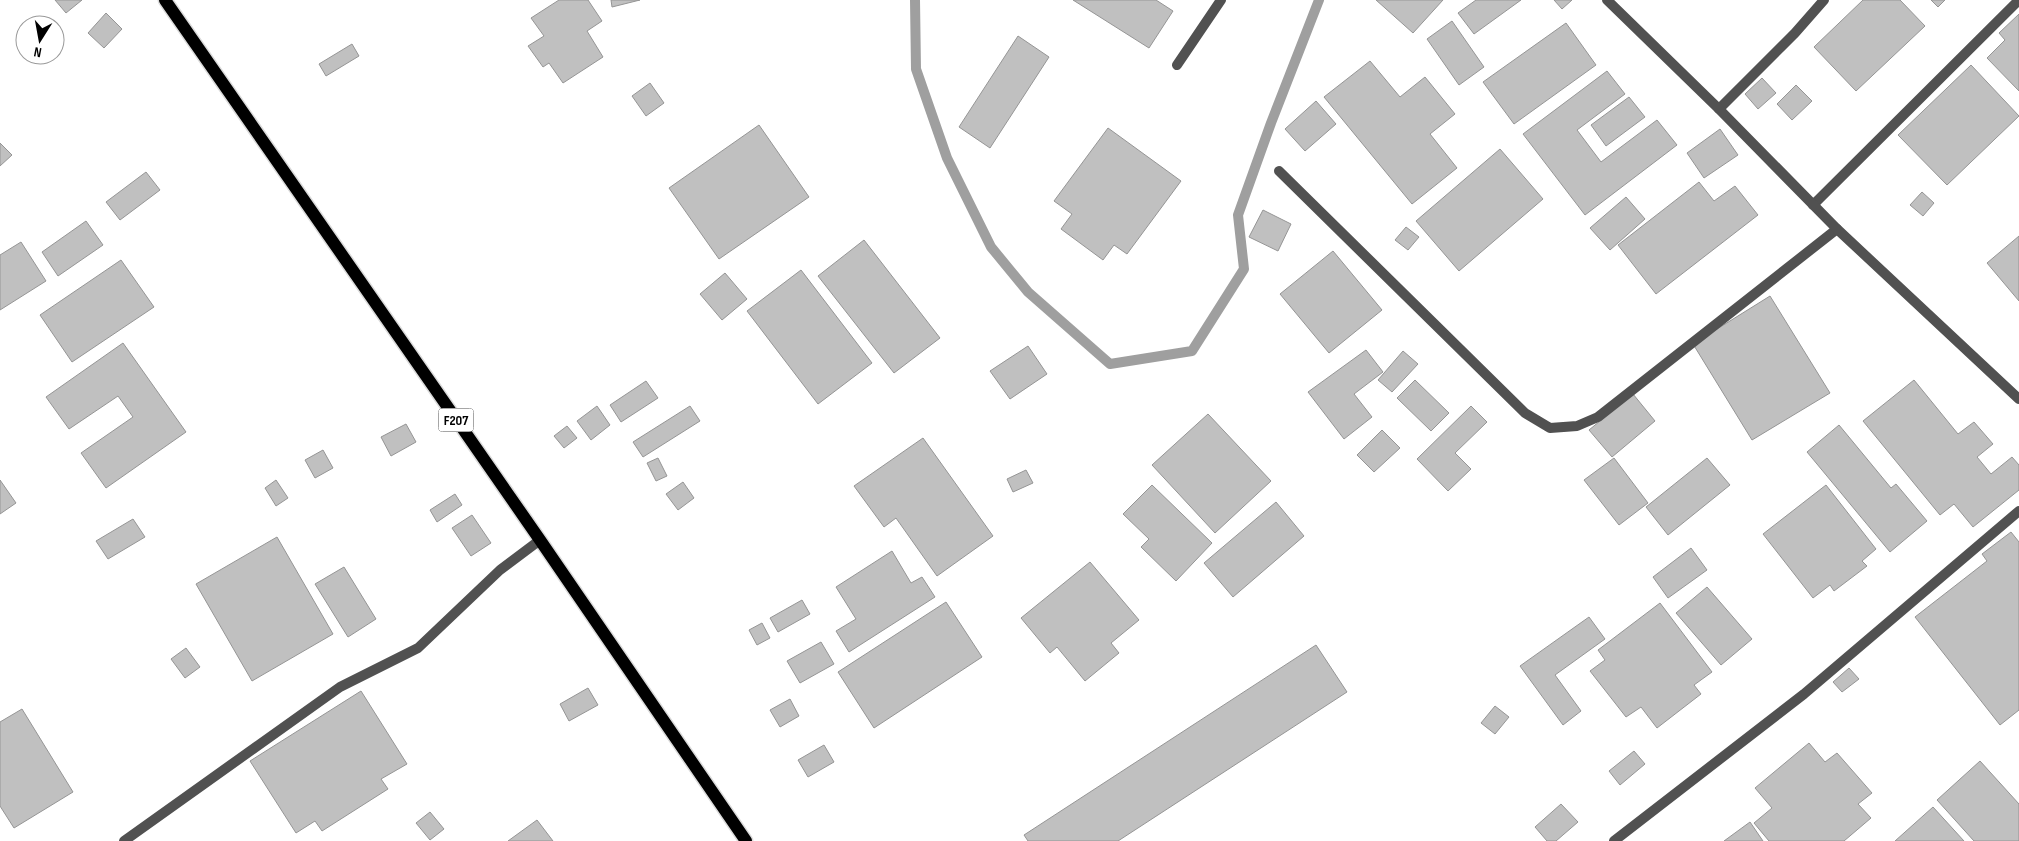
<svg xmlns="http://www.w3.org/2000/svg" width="2019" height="841" font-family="'Sofia Sans Condensed',sans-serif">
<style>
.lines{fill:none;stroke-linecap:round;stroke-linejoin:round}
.stream{stroke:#9f9f9f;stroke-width:10}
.building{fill:#c0c0c0;stroke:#959595}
.primary-casing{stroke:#dbdbdb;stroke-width:15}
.minor{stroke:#515151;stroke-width:10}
.tertiary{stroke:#515151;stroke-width:10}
.primary{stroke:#000;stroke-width:12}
.labels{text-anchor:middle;stroke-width:4;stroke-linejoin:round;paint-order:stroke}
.shield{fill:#fff;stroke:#4c4c4c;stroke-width:1}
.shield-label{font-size:14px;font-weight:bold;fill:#000}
</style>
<rect width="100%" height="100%" fill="#fff"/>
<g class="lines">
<path class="stream" d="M915,0L916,69L947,158L991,247L1028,292L1110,364L1192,351L1244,269L1238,215L1271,123L1319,0"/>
</g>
<path class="building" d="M55,0H82L66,13Z
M559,0H588L602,21L587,31L603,57L563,83L549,63L543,67L528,46L544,36L531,18Z
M611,0H640L612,7Z
M1073,0H1156L1173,11L1149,48Z
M1376,0H1443L1413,33Z
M1476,0H1521L1474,34L1458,13Z
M1554,0H1572L1562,9Z
M1863,0H1900L1925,26L1856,91L1814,47Z
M1931,0H1945L1938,7Z
M106,13L122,29L104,48L88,33Z
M2019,14V91L1987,58L2005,40L1999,33Z
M1452,21L1484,67L1459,85L1427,39Z
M1566,23L1596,65L1514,124L1483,82Z
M1018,36L1049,57L990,148L959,127Z
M352,44L359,56L326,76L319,64Z
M1370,61L1400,97L1425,77L1455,114L1430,134L1457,168L1412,204L1324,97Z
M1971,65L2019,116L1947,185L1898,135Z
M1607,71L1625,94L1577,130L1601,162L1657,120L1677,145L1585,215L1523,134Z
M1762,78L1776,93L1758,109L1745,94Z
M650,83L664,103L646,116L632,96Z
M1796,85L1812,101L1792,120L1777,104Z
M1629,97L1645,117L1606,146L1591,125Z
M1316,101L1336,124L1305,151L1285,129Z
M759,125L809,197L719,259L669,188Z
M1108,128L1181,181L1127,254L1114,245L1103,260L1061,229L1072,214L1054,201Z
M1720,129L1738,155L1704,178L1687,153Z
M0,143L12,155L0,166Z
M1500,149L1543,199L1459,271L1416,221Z
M146,172L160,190L120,220L106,202Z
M1699,182L1714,201L1735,186L1758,215L1656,294L1618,245Z
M1922,192L1934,203L1923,216L1910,205Z
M1626,197L1645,219L1610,250L1590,228Z
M1263,210L1291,224L1278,251L1249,237Z
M86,221L103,245L58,276L42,252Z
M1406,227L1419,237L1408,250L1395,240Z
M2019,236V301L1987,263Z
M864,240L940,338L894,373L818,276Z
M21,242L46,281L0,310V255Z
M1333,251L1382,310L1329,353L1280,294Z
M121,260L154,307L72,362L40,315Z
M801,270L872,363L818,404L747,311Z
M725,273L747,299L722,320L700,294Z
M1770,296L1830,393L1752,440L1693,344Z
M123,343L186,432L106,488L81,453L133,417L118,396L69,429L46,397Z
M1028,346L1047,374L1010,399L990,371Z
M1366,350L1383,372L1354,394L1372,417L1344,439L1308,392Z
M1403,351L1418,364L1392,392L1378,380Z
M1415,380L1449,413L1431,431L1397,398Z
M1914,380L1958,434L1974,422L1993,444L1977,457L1991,474L2012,457L2019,465V490L1973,527L1954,504L1940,515L1863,421Z
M646,381L658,398L621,422L610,405Z
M1633,394L1655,421L1612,457L1589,430Z
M597,406L610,425L591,440L577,421Z
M690,406L700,421L643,457L633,442Z
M1471,406L1487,422L1455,453L1471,469L1448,491L1417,459Z
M1208,414L1271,481L1215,533L1152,465Z
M406,424L416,442L391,456L381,437Z
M1839,425L1891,488L1896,484L1927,521L1890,552L1807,452Z
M567,426L577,438L564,448L554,436Z
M1382,430L1400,448L1374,472L1357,455Z
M923,438L993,536L937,576L896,518L884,527L854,486Z
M323,450L333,468L315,478L305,460Z
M658,458L667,476L656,481L647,463Z
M1614,458L1648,503L1619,525L1584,480Z
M1707,458L1730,485L1668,535L1646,507Z
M1026,470L1033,483L1013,492L1007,479Z
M0,480L16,503L0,514Z
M276,480L288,498L276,506L265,488Z
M683,482L694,498L678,510L666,494Z
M1152,485L1212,543L1176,581L1141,547L1149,539L1123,514Z
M1826,485L1876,549L1862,561L1867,566L1834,591L1830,585L1813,598L1763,534Z
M455,494L462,505L437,522L430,510Z
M1276,502L1304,536L1233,597L1204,563Z
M472,515L491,543L471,556L452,528Z
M133,519L145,537L108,559L96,541Z
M2011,532L2019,542V710L2000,725L1915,617L1987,561L1982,554Z
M277,537L333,634L252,681L196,584Z
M1691,548L1707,570L1668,598L1653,577Z
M892,551L911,583L922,577L935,597L849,652L836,631L856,619L836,587Z
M1090,562L1139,620L1111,643L1119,653L1085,681L1057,647L1050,653L1021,618Z
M344,567L376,619L348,637L315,584Z
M1707,587L1752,639L1721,665L1676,613Z
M802,600L810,614L778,632L770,618Z
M946,602L982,657L874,728L838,672Z
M1660,603L1712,672L1694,685L1701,694L1657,728L1641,707L1626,717L1590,671L1605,660L1598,650Z
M1589,617L1605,639L1555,675L1581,711L1563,725L1520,666Z
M762,623L770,638L757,645L749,630Z
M821,642L834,664L800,683L787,661Z
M1316,645L1347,692L1118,841H1028L1024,835Z
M186,648L200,667L185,678L171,659Z
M1849,668L1859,679L1842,692L1833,682Z
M588,688L598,705L569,721L560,704Z
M361,691L407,764L381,779L388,789L322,831L315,821L296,833L250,761Z
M790,699L799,716L780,727L770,710Z
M1495,706L1509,717L1495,734L1481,723Z
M22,709L73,792L14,828L0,806V722Z
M1809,743L1825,762L1837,753L1872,793L1858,804L1871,818L1844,841H1769L1754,823L1772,808L1755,788Z
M824,745L834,762L808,777L798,760Z
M1634,751L1645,764L1620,785L1609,771Z
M1980,761L2019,804V841H1974L1937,800Z
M1561,804L1578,822L1556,841H1547L1535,827Z
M1933,807L1964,841H1895Z
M430,812L444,829L430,840L416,823Z
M537,820L553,841H508Z
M1750,822L1763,841H1724Z"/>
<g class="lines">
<defs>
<path id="primary" d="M165,0L540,540L746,841"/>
</defs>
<use href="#primary" class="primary-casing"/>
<path class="minor" d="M1177,65L1221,0
M1719,109L1795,33L1824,0
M1279,171L1525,413L1550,428L1577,426L1598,417L1837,229
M1813,205L2019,0
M124,841L340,687L418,648L500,570L540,540
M1614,841L1804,694L2019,511"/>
<path class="tertiary" d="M1607,0L1719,109L1837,229L2019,399"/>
<use href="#primary" class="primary"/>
</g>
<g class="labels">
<rect class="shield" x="438.5" y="408.5" width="35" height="23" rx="4"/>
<g class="shield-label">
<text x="456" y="425">F207</text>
</g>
</g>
<g transform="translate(40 40) rotate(191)"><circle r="24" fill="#ffffff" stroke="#999999"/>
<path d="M0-4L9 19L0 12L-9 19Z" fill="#000000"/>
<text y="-8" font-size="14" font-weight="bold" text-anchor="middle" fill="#000000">N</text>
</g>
</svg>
